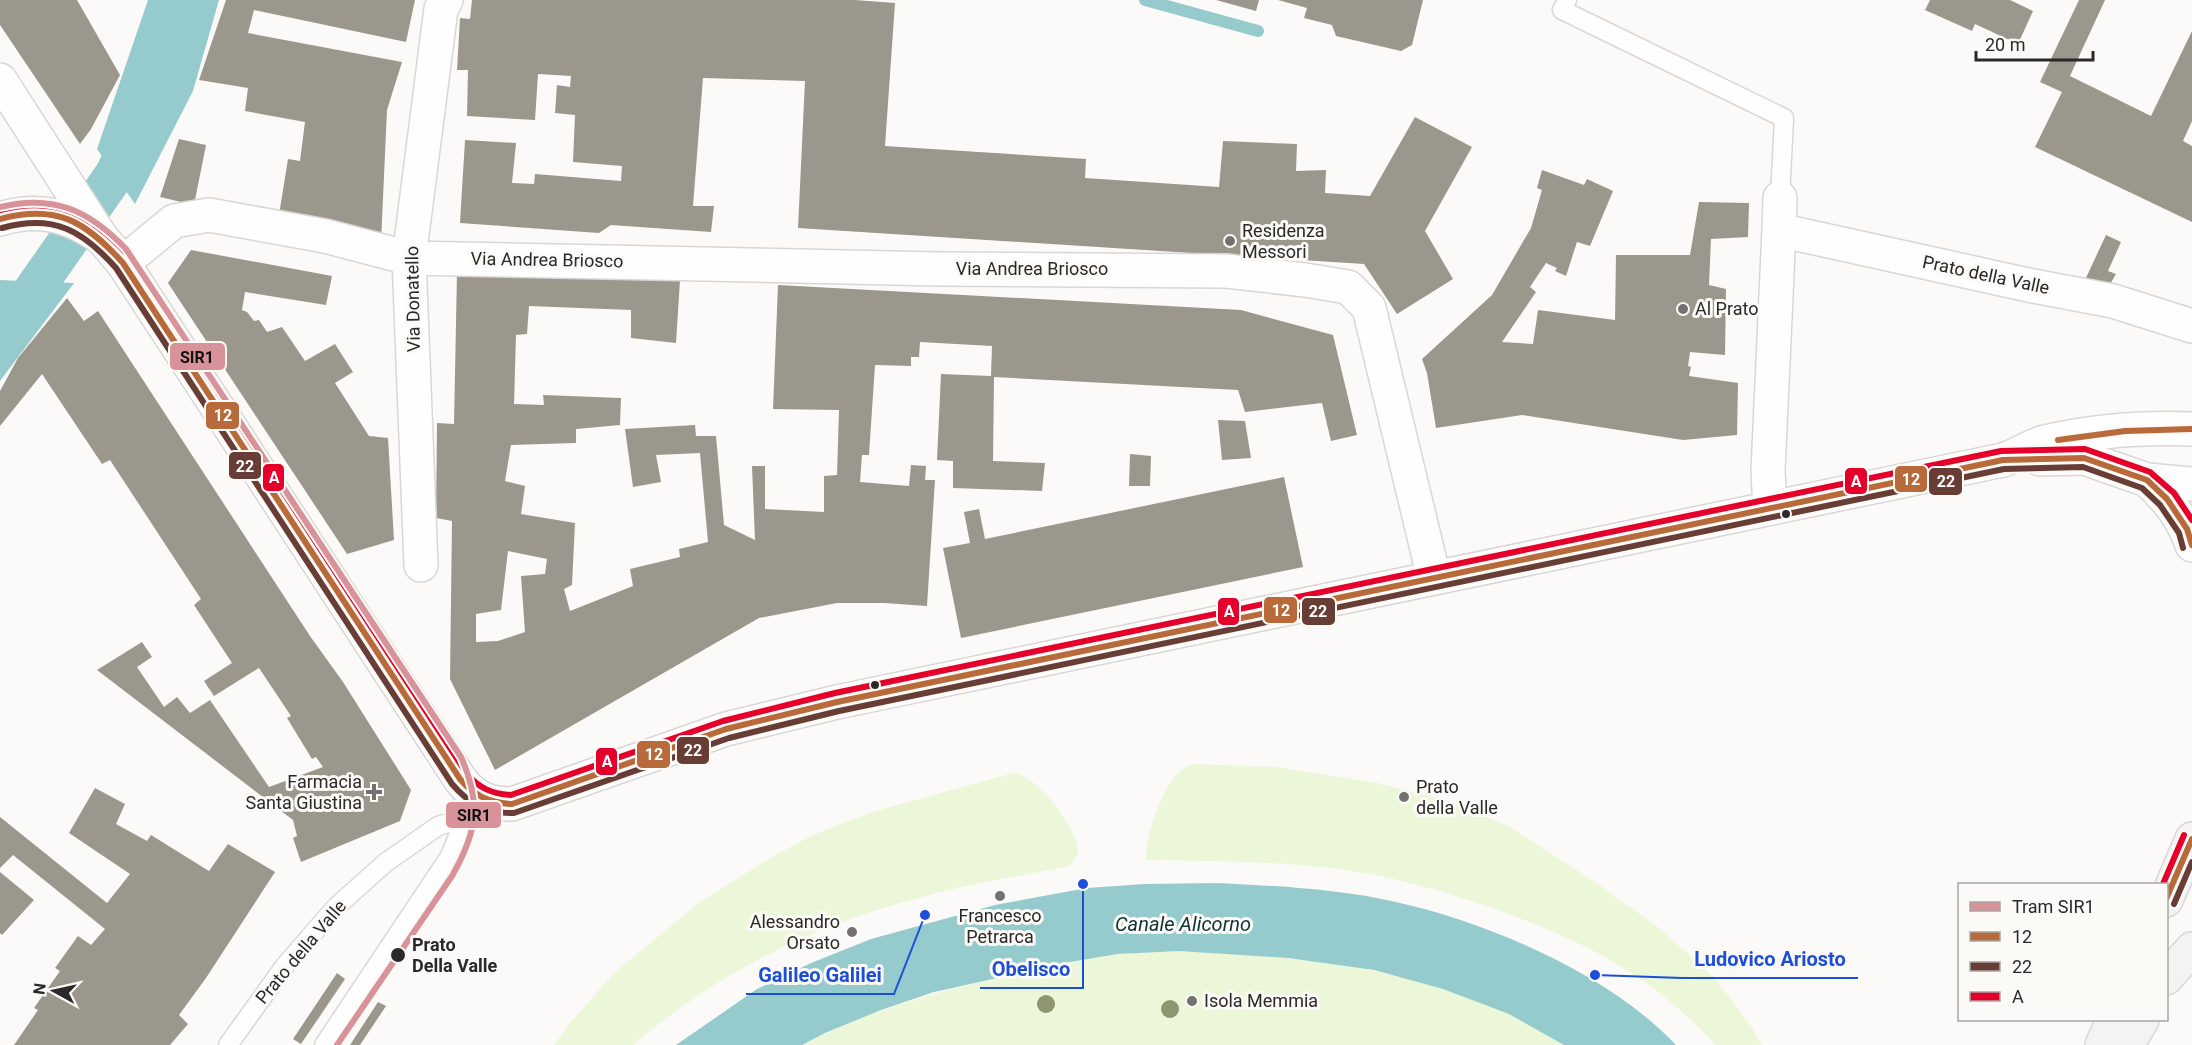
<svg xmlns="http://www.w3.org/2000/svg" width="2192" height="1045" font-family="Roboto,sans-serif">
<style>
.green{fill:#ecf6d8}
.water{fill:#96cbcd}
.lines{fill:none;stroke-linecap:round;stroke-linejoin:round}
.stream{stroke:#96cbcd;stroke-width:12}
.canal{stroke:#96cbcd;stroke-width:40}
.building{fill:#9b978c;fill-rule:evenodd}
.lane-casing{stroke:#d9d7d6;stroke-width:21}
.street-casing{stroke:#d9d7d6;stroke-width:36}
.secondary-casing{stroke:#d9d7d6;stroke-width:36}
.lane{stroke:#fefefe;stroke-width:18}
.street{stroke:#fefefe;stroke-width:33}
.secondary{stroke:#f5f2f2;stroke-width:33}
.bus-1-casing{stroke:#fcfaf7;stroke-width:10}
.bus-2-casing{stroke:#fcfaf7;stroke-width:10}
.bus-3-casing{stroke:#fcfaf7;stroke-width:10}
.bus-1{stroke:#b86a3a;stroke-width:6}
.bus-2{stroke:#683d36;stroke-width:6}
.bus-3{stroke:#e4002b;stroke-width:6}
.tram-1-casing{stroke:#fcfaf7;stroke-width:10}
.tram-1{stroke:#d79399;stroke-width:6}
.tree{fill:#8d9571}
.poi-dot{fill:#737271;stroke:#fcfaf7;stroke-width:2}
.bus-dot{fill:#2a2928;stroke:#fcfaf7;stroke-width:2}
.labels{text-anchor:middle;stroke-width:6;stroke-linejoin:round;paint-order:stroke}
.poi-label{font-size:18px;fill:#2a2928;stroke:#fcfaf7;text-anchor:start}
.street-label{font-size:18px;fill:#2a2928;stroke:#fcfaf7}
.stop-label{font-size:18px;font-weight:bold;fill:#2a2928;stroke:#fcfaf7;text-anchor:start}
.water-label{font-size:20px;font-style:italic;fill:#0d3335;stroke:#fcfaf7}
.leader{fill:none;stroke:#1d4ed8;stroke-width:2}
.callout-dot{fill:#1d4ed8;stroke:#fcfaf7;stroke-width:2}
.callout-label{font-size:20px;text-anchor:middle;font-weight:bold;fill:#1d4ed8;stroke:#fcfaf7;stroke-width:6;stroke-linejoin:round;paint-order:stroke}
.line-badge{stroke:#fcfaf7;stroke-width:2}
.badge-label{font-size:16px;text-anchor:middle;font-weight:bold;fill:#fff}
.pale-badge-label{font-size:16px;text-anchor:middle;font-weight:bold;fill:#111}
</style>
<rect width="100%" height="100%" fill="#fbfaf8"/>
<path class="green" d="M1193,764L1276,767L1378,783L1455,803L1510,827L1598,884L1659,928L1714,977L1751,1026L1762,1045H1716C1690,1018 1662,992 1630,972C1582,942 1531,921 1477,903C1434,889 1391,876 1345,870C1279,861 1212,861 1146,860C1146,835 1161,788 1180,771C1184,768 1189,766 1193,764Z
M1013,773C1035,773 1081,832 1078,853C1077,856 1073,862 1071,865C1046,872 1021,875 995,880C968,885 941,892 915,899C809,927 716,974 633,1045H554L571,1022L615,972L700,902L770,858L813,835L869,813Z
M1179,951C1291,955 1406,967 1509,1013C1528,1022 1546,1035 1564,1045H802C866,1012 930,993 1000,978C1038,969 1076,960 1116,955C1137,952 1158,952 1179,951Z"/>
<path class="water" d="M148,0H219L193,91L135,204L97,149Z
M0,280L74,283L0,381Z
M1219,883C1277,886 1339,889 1396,902C1490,923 1609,974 1676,1045H1564L1509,1014L1443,989L1374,970L1288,958L1179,951L1118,954L1070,962L934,992L881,1010L825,1033L802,1045H676L757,989L811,963L871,939L995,905L1087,888L1145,884Z"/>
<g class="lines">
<path class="stream" d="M1145,0L1258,31"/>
<path class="canal" d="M0,338L115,174L138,125"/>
</g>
<path class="building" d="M0,0H77L120,75L91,129L80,144L0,25Z
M226,0H415L406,42L254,10L248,33L402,62L387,110L381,242L278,221L288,159L300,161L305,122L245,111L248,88L199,80Z
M472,0H855L895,3L885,146L1086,159L1085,178L1219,187L1223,141L1297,144L1296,171L1326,170L1325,193L1370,196L1415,117L1472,147L1425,231L1453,279L1397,314L1364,264L798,228L805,81L703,78L693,206H714L711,232L611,225L599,233L460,223L465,140L516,143L512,183L534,184L535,174L621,181L622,166L573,162L575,115L555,113L557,85L570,87L571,76L538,74L535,120L467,116L468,70H457L460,18L470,19Z
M1216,0H1259L1256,11Z
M1278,0H1423L1412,45L1401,51L1336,36L1332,25L1304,18L1307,8Z
M1930,0H2010L2033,11L2018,44L1975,24L1972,31L1925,10Z
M2079,0H2105L2070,76L2151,116L2192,31V121L2183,141L2192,146V222L2035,147L2062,92L2040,82Z
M179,139L206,145L194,205L160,197Z
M1542,170L1584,185L1587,179L1613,191L1590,246L1577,242L1566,276L1555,271L1557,268L1546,263L1530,287L1536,292L1502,342L1533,344L1538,310L1615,320L1616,255H1690L1699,202L1749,203L1748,237L1711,239L1709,285L1726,289L1725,355L1690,352L1688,366L1691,367L1689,376L1738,383L1737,435L1683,440L1522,415L1436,428L1427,373L1422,359L1492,295L1531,228L1542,190L1537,188Z
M2106,235L2121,242L2108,271L2116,274L2109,286L2085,280Z
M191,250L332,276L326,305L245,292L242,310L247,312L254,321L259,320L267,332L282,327L305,361L335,344L353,372L335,383L369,436L388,438L394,540L347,554L168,283Z
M457,272L680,280L676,343L631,338V310L529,306L527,334L516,335L514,404L544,405L543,395L621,398L620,425L576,429V443L511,445L505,481L525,486L521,514L575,523L572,585L564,589L570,611L633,586L630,569L680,557L679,549L708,542L700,453L656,455L661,482L633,487L625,429L695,425L696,436H716L724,525L755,540L752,466H765V509L824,512V476L837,475L839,410L773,409L778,285L1241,310L1333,335L1357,435L1331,441L1322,403L1245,412L1238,390L994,377L993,461L1045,463L1042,491L953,488V461L937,460L941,374L991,376L992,346L920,342L919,357H911V366L875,365L869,455H862L860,482L909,486L911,465L926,466L925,480H935L927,606L884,603H837L759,618L495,770L450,679L452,521L436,518L437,423L454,424ZM508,551L547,559L545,574L521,576L525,632L498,641L476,642V614L501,610Z
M67,298L84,321L98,311L310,636L343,682L411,790L400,821L301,862L293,838L297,836L293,820L97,670L142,642L152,657L137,667L164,707L177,697L190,713L210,700L269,787L323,767L316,757L312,759L287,718L291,716L259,668L214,696L204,681L232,663L194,605L201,599L110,460L102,464L42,374L0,426V391L18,358Z
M1218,420L1245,421L1251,458L1222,460Z
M1130,454L1151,456L1150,486H1129Z
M1284,477L1303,567L961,638L943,548L970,543L964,512L979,509L985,539Z
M95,788L125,804L116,824L147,841L151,835L209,871L228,844L275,872L206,978L179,1015L188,1024L170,1045H14L38,1010L34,1008L60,971L55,968L78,936L91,945L105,929L13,855L0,868V817L107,903L130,874L69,833Z
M0,872L34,900L2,935L0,933Z
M337,973L345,979L301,1044L293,1039Z
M378,1002L386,1006L360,1045H350Z"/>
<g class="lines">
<defs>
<path id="lane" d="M1567,0L1562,10L1784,118L1780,198
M228,1045L284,967L335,908L385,863L438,826L502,807
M324,1045L450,856L463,824L464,810"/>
<path id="street" d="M0,80L101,237L123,263L460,779C474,798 489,804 512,804L726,729L837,702L2003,460C2018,455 2030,446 2045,442C2092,431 2144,427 2192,429
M0,219C36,207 70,215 100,237
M1779,230L1780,198
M123,263L174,221L209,215L325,236L409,258L940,269L1226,271L1305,280L1348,287L1369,308L1434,578
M2040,459L2084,458L2147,480L2192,484
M2147,480C2168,499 2183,518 2192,545
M1770,508L1768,471L1779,230L2028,285L2113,301L2192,326
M421,565L409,258L441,9L446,0"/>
<path id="secondary" d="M2166,900L2192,839
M2166,978L2192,949
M2102,1045L2113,1020
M2127,1045L2142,1020"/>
</defs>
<use href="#lane" class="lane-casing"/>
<use href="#street" class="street-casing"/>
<use href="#secondary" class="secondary-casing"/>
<use href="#lane" class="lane"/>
<use href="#street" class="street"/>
<use href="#secondary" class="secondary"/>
<defs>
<path id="bus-1" d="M0,219C57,204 85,221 123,263L460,779C474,796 490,803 512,804L726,729L837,702L2003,460L2084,458L2147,480L2167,499L2187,529L2192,545
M2058,440L2125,431L2192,429
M2166,899L2192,839"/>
<path id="bus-2" d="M2,228C54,214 82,230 116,268L452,784C469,804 488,814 514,813L729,738L839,711L2004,469L2083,467L2142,488L2160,505L2179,533L2183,548
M2174,904L2192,862"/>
<path id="bus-3" d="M0,210C57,195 92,215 130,257L467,774C479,788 492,794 511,795L723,721L835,693L2001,451L2085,449L2150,472L2174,493L2192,520
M2163,884L2184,835"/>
</defs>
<use href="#bus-1" class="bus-1-casing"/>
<use href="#bus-2" class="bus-2-casing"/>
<use href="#bus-3" class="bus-3-casing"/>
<use href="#bus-1" class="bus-1"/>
<use href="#bus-2" class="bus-2"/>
<use href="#bus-3" class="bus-3"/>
<defs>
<path id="tram-1" d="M0,207C53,194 89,210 126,249L461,757C482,804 477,832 452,876L337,1045"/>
</defs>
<use href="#tram-1" class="tram-1-casing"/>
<use href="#tram-1" class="tram-1"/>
</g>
<g class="tree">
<circle cx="1046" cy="1004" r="9"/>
<circle cx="1170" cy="1009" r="9"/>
</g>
<g class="poi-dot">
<circle cx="1230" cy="241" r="6"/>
<circle cx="1683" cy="309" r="6"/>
<path d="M371 783h6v6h6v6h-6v6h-6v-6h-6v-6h6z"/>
<circle cx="1404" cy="797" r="6"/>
<circle cx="1000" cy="896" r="6"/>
<circle cx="852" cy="932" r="6"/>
<circle cx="1192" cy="1001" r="6"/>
</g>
<g class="bus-dot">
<circle cx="1786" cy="514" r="5"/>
<circle cx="875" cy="685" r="5"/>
<circle cx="398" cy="955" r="8"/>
</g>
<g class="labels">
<g class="poi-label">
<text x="1242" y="237">Residenza<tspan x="1242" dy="21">Messori</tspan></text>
<text x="1695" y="315">Al Prato</text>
<text x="362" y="788" text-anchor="end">Farmacia<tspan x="362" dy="21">Santa Giustina</tspan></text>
<text x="1416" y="793">Prato<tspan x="1416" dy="21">della Valle</tspan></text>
<text x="1000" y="922" text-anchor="middle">Francesco<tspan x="1000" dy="21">Petrarca</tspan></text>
<text x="840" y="928" text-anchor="end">Alessandro<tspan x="840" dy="21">Orsato</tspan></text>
<text x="1204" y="1007">Isola Memmia</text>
</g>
<g class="street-label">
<text transform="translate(547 260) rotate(1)" y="6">Via Andrea Briosco</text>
<text x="1032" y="275">Via Andrea Briosco</text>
<text transform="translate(1986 275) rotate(12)" y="6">Prato della Valle</text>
<text transform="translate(413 299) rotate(-91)" y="6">Via Donatello</text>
<text transform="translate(301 952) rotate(-50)" y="6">Prato della Valle</text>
</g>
<g class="stop-label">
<text x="412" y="951">Prato<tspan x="412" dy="21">Della Valle</tspan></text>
</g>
<g class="water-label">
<text x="1183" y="931">Canale Alicorno</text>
</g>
</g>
<path class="leader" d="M1595 975L1682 978H1858M1083 884L1083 988H980M925 915L894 994H746"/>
<g class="callout-dot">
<circle cx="1595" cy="975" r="6"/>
<circle cx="1083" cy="884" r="6"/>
<circle cx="925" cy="915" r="6"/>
</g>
<g class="callout-label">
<text x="1770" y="966">Ludovico Ariosto</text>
<text x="1031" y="976">Obelisco</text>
<text x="820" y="982">Galileo Galilei</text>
</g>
<g class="line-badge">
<rect x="169" y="342" width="57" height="29" rx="6" fill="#d79399"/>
<rect x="205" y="401" width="35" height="29" rx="6" fill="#b86a3a"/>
<rect x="228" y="451" width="34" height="29" rx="6" fill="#683d36"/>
<rect x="262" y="463" width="23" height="29" rx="6" fill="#e4002b"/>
<rect x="1894" y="465" width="34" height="28" rx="6" fill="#b86a3a"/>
<rect x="1844" y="467" width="24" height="28" rx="6" fill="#e4002b"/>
<rect x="1928" y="467" width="35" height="29" rx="6" fill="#683d36"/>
<rect x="1263" y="596" width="35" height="28" rx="6" fill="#b86a3a"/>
<rect x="1217" y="597" width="23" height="29" rx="6" fill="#e4002b"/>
<rect x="1301" y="597" width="35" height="29" rx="6" fill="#683d36"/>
<rect x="676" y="736" width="34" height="29" rx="6" fill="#683d36"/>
<rect x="636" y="740" width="35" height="29" rx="6" fill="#b86a3a"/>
<rect x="595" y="747" width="23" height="29" rx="6" fill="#e4002b"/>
<rect x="445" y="801" width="57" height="28" rx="6" fill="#d79399"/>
</g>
<g class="badge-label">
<text x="223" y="421">12</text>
<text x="245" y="472">22</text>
<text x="274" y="483">A</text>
<text x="1911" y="485">12</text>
<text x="1856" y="487">A</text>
<text x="1946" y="487">22</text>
<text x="1281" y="616">12</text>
<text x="1229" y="617">A</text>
<text x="1318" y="617">22</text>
<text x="693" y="756">22</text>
<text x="654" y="760">12</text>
<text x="607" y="767">A</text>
</g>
<g class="pale-badge-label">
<text x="197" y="363">SIR1</text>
<text x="474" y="821">SIR1</text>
</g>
<rect x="1958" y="883" width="210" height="138" fill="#fcfaf7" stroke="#a8a6a4" stroke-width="1.5"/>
<rect x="1970" y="902" width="30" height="9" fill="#d79399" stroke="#a8a6a4" stroke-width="1.5"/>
<text x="2012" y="913" font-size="18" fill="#2a2928">Tram SIR1</text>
<rect x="1970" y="932" width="30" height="9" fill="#b86a3a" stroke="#a8a6a4" stroke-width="1.5"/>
<text x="2012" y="943" font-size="18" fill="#2a2928">12</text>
<rect x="1970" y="962" width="30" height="9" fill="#683d36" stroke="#a8a6a4" stroke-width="1.5"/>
<text x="2012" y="973" font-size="18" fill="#2a2928">22</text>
<rect x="1970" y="992" width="30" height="9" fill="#e4002b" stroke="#a8a6a4" stroke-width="1.5"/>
<text x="2012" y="1003" font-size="18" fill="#2a2928">A</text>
<g transform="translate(54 991) rotate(278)" stroke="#fcfaf7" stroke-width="4.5" paint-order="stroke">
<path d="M0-4.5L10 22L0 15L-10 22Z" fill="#2a2928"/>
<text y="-9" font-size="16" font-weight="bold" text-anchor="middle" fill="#2a2928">N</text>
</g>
<path d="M1976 51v9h117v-9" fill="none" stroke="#2a2928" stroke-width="3"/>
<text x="1985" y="51" font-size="18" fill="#2a2928" stroke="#fcfaf7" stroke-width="4.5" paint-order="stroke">20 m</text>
</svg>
